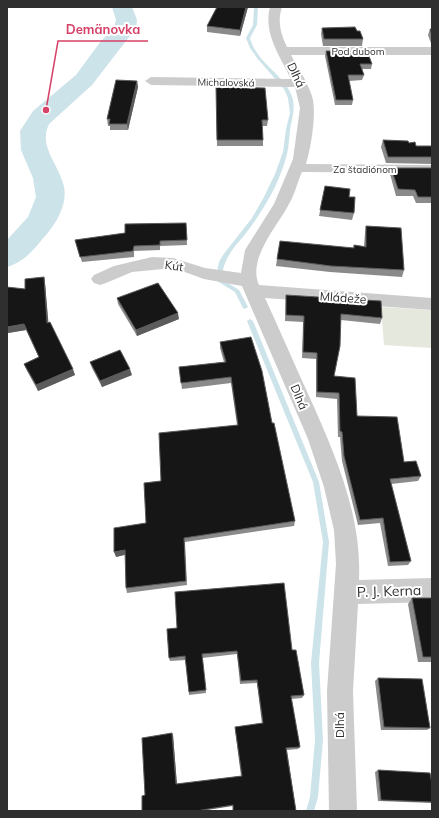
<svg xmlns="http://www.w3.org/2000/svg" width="439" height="818" font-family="Mulish,sans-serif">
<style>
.green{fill:#e5e8dc}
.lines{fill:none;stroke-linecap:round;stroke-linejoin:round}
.stream{fill:#cce3e9;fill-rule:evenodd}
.river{fill:#cce3e9;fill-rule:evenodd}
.minor{fill:#ccc;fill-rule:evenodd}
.wall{fill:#8a8a8a}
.shaded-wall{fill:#5c5c5c}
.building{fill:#161616;stroke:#5c5c5c}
.labels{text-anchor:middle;stroke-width:4;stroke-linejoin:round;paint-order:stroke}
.far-street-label{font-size:10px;fill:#2f2f2f;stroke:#fff}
.street-label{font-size:12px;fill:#2f2f2f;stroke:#fff}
.near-street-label{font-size:14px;fill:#2f2f2f;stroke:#fff}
.leader{fill:none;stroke:#d64167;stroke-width:1.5}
.callout-dot{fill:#d64167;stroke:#fff;stroke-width:1.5}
.callout-label{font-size:13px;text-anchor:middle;font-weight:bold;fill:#d64167;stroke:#fff;stroke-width:4;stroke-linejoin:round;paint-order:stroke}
</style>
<rect width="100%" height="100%" fill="#fff"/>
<path class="green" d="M381,307L432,310V348L384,345Z"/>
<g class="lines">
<path class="stream" d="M254,7H258L257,25L250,38C252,45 255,51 260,57C270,70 289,82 293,100C295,112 292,118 290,130C289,138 289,146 287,154C281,179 267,204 252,225C239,244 223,254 222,279L239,290L248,307L245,309L243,308L235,292L217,281V271L219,262L223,255L252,218L264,197L275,174L283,152L286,129L290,113L288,98L284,89L257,58L250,48L246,38L253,25Z
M250,319L253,321L319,482L329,542L319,663L323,740L318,797L314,811H306L310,797L315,740L311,663L323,542L313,482L247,321Z"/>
<path class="river" d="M112,7H132L137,20L136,28L92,85L49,124C38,147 59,164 64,187C68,207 53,228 40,242C31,253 21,263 7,267V240L28,217L36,197L33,178L21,150L20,131L33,111L76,75L101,41L114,28L116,20Z"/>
<path class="minor" d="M270,7H282C277,22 281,34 287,47H432V55H291C298,68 307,81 312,96C317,113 311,147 306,164L432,165V173L302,172C297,183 295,194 289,204C278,226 247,258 259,285L432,298V310L265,298C280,331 294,363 309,396C335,454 362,515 359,580L432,578V602L358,604L353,691L357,811H329L327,691L336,564L334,530L324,487L308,439L242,286L204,279L182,271L163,269L132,272L106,283L100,285L94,283L91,279L94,275L114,266L152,257L173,258L205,268L241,273L245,250L274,204L293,159L300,108L295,87L151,85L145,81L151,77L291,79C280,56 263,33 270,7Z"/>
</g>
<path class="wall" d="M248,7L240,36L207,32V26Z
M322,28L357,31L363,39L362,46H323L321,34Z
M430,29H432V46L428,35Z
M326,51L372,64L371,69H362L364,75L362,80L349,81L353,100L352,105H335L325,56Z
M137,81L138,87L128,130H110V126H108L107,119Z
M216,87L268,120L267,126H262L263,140V146H217Z
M383,140L409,143L416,146H432V164L386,163L381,147Z
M391,168H432V203H416L413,196H396L390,174Z
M325,186L349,197L354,213L352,220L319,216Z
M186,223L187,245L160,246V250L134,251V257L82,262L75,240L125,233Z
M366,226L404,270L402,277L330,272L276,266L277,259L353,248L354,245L364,246L365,233Z
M44,277L45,283L48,323L75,375L38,391L26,369L24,364L39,357L26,330L8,333L25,289Z
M286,295L382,318L380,324L341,320L334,376L357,416L404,462L421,476L418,481L391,484L411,561L408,565L388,566L380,523L358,525L342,461L340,437H338L337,399L316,397V359L302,358L303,322L285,321Z
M117,298L179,319L137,336L118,304Z
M220,342L272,423L295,521L294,526L185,542L187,585L127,593L126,588L125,555L116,557L146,523L161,481L237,425L231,383L182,389L179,367L224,362L220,348Z
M90,362L132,375L102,387L92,368Z
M412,598H432V662H418L408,604Z
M167,629L292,650L304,695L302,698L291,699L300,747L298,749L287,750L296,811H233V806L201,811H142L145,795L173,735L177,784L241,776L235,729V727L262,724L257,683L240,684L237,654L202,658L206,693L189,695L186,660L170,661L169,658Z
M378,678L430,728L427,730H381L375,681Z
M378,770L432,784V803L378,801L375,772Z"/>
<path class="shaded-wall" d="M246,7H248L240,36V30Z
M137,81L138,87L128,130L127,124Z
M44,277L45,283L49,329L47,323Z
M178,313L179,319L137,336L136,330Z
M24,324L26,330L8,333L7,331V327Z
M73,369L75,375L38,391L36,385Z
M130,369L132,375L102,387L100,381Z
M125,550L127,554L116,557L114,552Z
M172,733L173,735L177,786L176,784Z"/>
<path class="building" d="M217,7H246L240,30L207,26Z
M355,27L357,31H360L363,39H324L322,28Z
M430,29H432V36Z
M326,51H367L372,64H360L364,75H348L353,100H336Z
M116,80L137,81L127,124H109L110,119H107Z
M216,87L265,88L268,120H262L263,140H217Z
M383,140L408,141L409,143L415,142L416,146H432V157H388Z
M391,168H432V197H418L415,190L398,189Z
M325,186L350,189L349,197H355L354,213L320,210Z
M186,223L187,240L160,241V245L134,246L133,251L80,257L75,240L125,233V224Z
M366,226L401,228L404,270L331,266L277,259L280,241L354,248V245L366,247Z
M44,277L47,323L50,322L73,369L36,385L24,364L39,357L24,324L7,327V287L25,289V279Z
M158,283L178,313L136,330L117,298Z
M286,295L381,301L382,318L341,314L340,346L334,376L355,378L357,416L397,417L404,462L416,461L421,476L390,479L411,561L390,562L383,518L360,520L344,456L342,432L340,431L339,393L317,392V353L303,352L304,316L286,315Z
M251,337L262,371L272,423H274L295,521L184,538L186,581L126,588L125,550L114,552V528L146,523L144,483L161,481L159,433L238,425L231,377L181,383L179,367L226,362L220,342Z
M120,350L130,369L100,381L90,362Z
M284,583L292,650H296L304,695L291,696L300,747L286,748L296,811H233V805L196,811H142V796L145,795L142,738L172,733L176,784L242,776L235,727L263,723L257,680L241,681L237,651L202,654L206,690L189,692L185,656L169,658L167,629L177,628L175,592Z
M412,598H432V657H423Z
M378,678L422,679L430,728L384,727Z
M378,770L430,773L432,784V802L381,800Z"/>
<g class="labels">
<g class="far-street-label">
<text x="358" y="55">Pod dubom</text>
<text transform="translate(226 82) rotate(1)" y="4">Michalovská</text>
<text x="365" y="173">Za štadiónom</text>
</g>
<g class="street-label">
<text transform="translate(296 75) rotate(65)" y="4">Dlhá</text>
<text transform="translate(174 266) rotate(8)" y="4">Kút</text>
<text transform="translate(343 298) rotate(4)" y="4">Mládeže</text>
<text transform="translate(299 397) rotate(67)" y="4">Dlhá</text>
<text transform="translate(340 725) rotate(-90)" y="4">Dlhá</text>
</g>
<g class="near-street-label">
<text transform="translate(389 591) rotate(-2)" y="5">P. J. Kerna</text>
</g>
</g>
<path class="leader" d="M46 110L58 41H148"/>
<circle class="callout-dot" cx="46" cy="110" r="4"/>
<g class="callout-label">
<text x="103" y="34">Demänovka</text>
</g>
<rect width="439" height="818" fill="none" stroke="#2f2f2f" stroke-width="16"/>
</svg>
